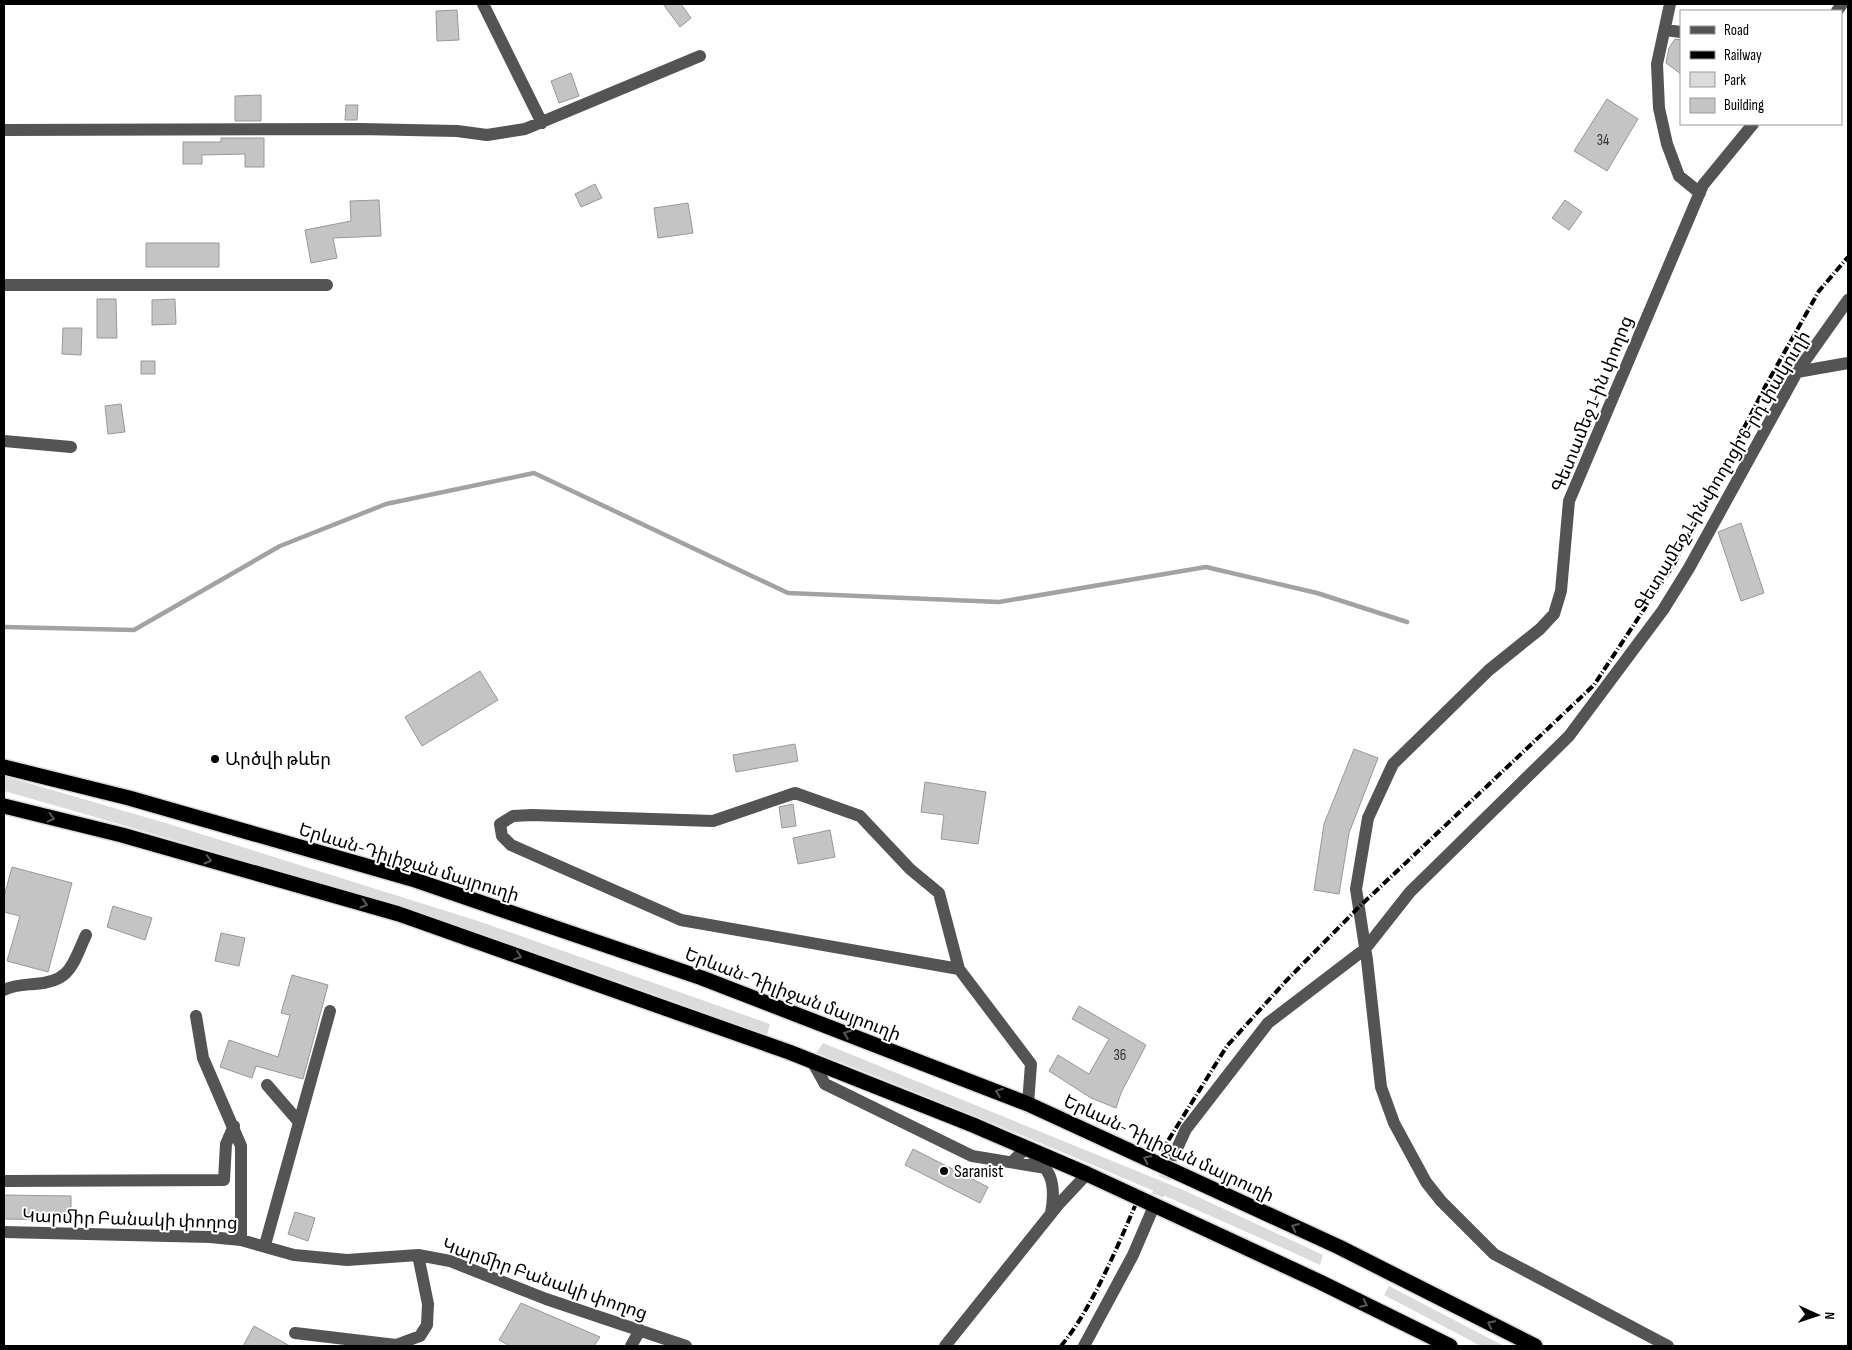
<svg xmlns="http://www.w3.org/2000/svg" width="1852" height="1350" font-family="'Sofia Sans Condensed','Noto Sans Armenian',sans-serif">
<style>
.green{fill:#dbdbdb}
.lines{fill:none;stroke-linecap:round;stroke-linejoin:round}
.stream{stroke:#a2a2a2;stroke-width:4.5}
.building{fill:#c4c4c4;stroke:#989898}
.minor-tunnel{stroke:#d9d9d9;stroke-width:12;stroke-dasharray:12 6;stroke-linecap:butt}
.highway-casing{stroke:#dbdbdb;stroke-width:18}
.minor{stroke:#545454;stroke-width:12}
.highway{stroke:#000;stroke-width:15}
.rail{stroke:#000;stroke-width:4;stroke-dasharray:8 2.5 1 2.5;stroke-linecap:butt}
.oneway{stroke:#595959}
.poi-dot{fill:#000;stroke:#fff;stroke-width:2}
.labels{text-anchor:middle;stroke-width:4;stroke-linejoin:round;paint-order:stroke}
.number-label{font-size:15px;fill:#313131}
.street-label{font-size:18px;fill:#000;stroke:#fff}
.poi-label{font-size:18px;fill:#000;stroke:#fff;text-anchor:start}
</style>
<rect width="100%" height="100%" fill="#fff"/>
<path class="green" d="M4,776L169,824L478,921L770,1024L767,1035C649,993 532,950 413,913C277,870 141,830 4,791Z
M823,1043L1181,1189L1323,1255L1320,1265C1154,1189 986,1119 816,1053Z
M1389,1286L1504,1346H1481L1384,1295Z"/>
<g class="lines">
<path class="stream" d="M4,627L134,630L280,546L386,504L534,473L788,593L999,602L1206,567L1317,593L1407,622"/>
</g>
<path class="building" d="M663,4H681L691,18L680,27Z
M457,10L459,40L437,41L436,11Z
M1675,39L1681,40V74L1666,63L1669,48Z
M571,73L579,96L559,103L551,81Z
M261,95V121H235V96Z
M1607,99L1638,119L1607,171L1574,151Z
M346,105H358L357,120H345Z
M221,138H264V167H245V154L202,155V164H183V142H221Z
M595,184L602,198L581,207L575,194Z
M379,200L381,236L333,238L337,258L311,263L305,230L351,221L350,201Z
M1565,200L1582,212L1569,230L1552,218Z
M688,203L693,233L658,238L654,208Z
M146,243H219V267H146Z
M97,299H116L117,338H97Z
M175,299L176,324L152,325V300Z
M63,328H82L81,355L62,354Z
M141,361H155V374H141Z
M121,404L125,432L108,434L105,406Z
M1741,523L1764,593L1741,601L1718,532Z
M480,671L498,700L422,746L405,717Z
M795,744L798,761L736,772L733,755Z
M1354,749L1378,758L1349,833L1339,894L1314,890L1324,824Z
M925,782L986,792L978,844L941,839L944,815L921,812Z
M793,804L796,826L782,828L779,807Z
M830,830L835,857L798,864L793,838Z
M12,867L72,883L48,972L7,961L20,916L4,912V897Z
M113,906L152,918L145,940L107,927Z
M221,933L245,938L239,966L215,961Z
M292,975L328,985L303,1079L256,1066L252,1078L220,1067L229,1040L278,1057L290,1015L281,1013Z
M1079,1006L1146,1045L1121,1093L1116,1108L1091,1098L1049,1071L1058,1055L1089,1074L1109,1039L1072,1019Z
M913,1149L988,1187L980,1203L905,1165Z
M4,1195L71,1196V1220L4,1219Z
M295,1212L315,1218L308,1241L288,1234Z
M521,1303L600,1337L594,1346H510L499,1340Z
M254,1326L290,1346H243Z"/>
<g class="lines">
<path class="minor-tunnel" d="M1151,1212L1174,1155"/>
<defs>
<path id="highway" d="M4,767L129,798L412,879L702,978L1028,1104L1339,1247L1535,1346
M4,806L122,835L399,914L789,1052L973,1125L1087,1174L1320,1282L1450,1346"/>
</defs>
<use href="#highway" class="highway-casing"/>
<path class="minor" d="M483,4L542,123
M1670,4L1657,64L1659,108L1667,144L1679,176L1700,193
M1837,11L1842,4
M1665,30L1681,32
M4,130L360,129L457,131L487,135L525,129L700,56
M4,285H327
M1797,372L1848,363
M4,441L71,447
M959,969L939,893L910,869L860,816L795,793L713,821L532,815L513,816L500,824L502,836L511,845L681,920L959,969L1031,1064L1028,1104
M4,990C14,985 23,985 34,984C71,982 72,965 86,935
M196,1016L203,1058L241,1146V1240
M812,1061L825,1084L972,1156L1046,1168
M267,1085L299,1122
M1174,1155L1186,1129L1268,1023L1365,949L1410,892L1569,736L1663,610L1689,568L1797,372L1848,300
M1012,1162L1026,1148C1050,1168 1057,1181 1051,1213
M4,1181L224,1180L226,1144L234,1126
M4,1232L210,1237L241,1240L294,1255L347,1260L418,1255L450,1261L546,1299L686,1346
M265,1245L330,1011
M295,1333L396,1345L420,1336L427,1325L428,1304L418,1255
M631,1346L640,1330
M945,1346L1058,1205L1087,1174
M1084,1346L1133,1255L1151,1213
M1668,1346L1494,1254L1441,1201L1426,1182L1394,1123L1381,1087L1367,960L1356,889L1368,818L1393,764L1489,670L1540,629L1554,614L1561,591L1569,501L1703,185L1753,124"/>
<use href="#highway" class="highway"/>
<path class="rail" d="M1161,1152L1227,1046L1286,981L1359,907L1594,685L1674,564L1766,385L1819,291L1848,257
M1061,1346C1091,1310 1116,1250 1135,1206"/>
</g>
<defs><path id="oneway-chevron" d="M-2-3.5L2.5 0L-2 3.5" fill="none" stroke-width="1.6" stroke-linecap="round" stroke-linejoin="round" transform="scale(1.25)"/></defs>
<g class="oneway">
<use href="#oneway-chevron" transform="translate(51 818) rotate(14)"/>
<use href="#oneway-chevron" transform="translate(208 860) rotate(16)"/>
<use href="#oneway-chevron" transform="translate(364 904) rotate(16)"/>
<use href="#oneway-chevron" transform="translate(518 956) rotate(19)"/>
<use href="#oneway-chevron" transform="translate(847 1034) rotate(-159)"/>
<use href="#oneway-chevron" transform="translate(999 1092) rotate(-159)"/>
<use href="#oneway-chevron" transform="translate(1147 1159) rotate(-155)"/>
<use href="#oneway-chevron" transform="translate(1295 1227) rotate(-155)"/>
<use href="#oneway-chevron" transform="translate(1364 1304) rotate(26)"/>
<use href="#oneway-chevron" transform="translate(1491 1324) rotate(-153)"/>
</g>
<g class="poi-dot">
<circle cx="215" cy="759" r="5"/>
<circle cx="944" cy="1171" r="5"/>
</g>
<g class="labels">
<g class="number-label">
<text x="1603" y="145">34</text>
<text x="1120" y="1060">36</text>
</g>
<g class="street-label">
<text transform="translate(1592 404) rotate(-68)" y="6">Գետամեջ 1-ին փողոց</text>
<text transform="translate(1722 471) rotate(-59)" y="6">Գետամեջ 1-ին փողոցի 6-րդ փակուղի</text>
<text transform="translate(409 862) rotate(17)" y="6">Երևան-Դիլիջան մայրուղի</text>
<text transform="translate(793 994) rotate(21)" y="6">Երևան-Դիլիջան մայրուղի</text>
<text transform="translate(1169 1148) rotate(25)" y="6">Երևան-Դիլիջան մայրուղի</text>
<text transform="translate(130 1219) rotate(2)" y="6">Կարմիր Բանակի փողոց</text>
<text transform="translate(545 1279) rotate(19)" y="6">Կարմիր Բանակի փողոց</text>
</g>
<g class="poi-label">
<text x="225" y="765">Արծվի թևեր</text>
<text x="954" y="1177">Saranist</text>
</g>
</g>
<rect width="1852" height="1350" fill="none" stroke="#000000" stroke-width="10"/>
<rect x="1680" y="10" width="162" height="115" fill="#ffffff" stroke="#999999"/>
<rect x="1690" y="26" width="25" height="8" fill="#545454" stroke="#999999"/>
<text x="1724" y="35" font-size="15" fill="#000000">Road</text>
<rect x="1690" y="51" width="25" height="8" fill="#000000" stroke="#999999"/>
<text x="1724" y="60" font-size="15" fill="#000000">Railway</text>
<rect x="1690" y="72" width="25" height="15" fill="#dbdbdb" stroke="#999999"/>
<text x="1724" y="85" font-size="15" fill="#000000">Park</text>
<rect x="1690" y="98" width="25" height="15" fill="#c4c4c4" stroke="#999999"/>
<text x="1724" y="110" font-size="15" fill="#000000">Building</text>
<g transform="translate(1817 1315) rotate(93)" stroke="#ffffff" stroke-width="4" paint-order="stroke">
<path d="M0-4L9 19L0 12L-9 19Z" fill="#000000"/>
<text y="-8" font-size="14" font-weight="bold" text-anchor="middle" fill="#000000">N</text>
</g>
</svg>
